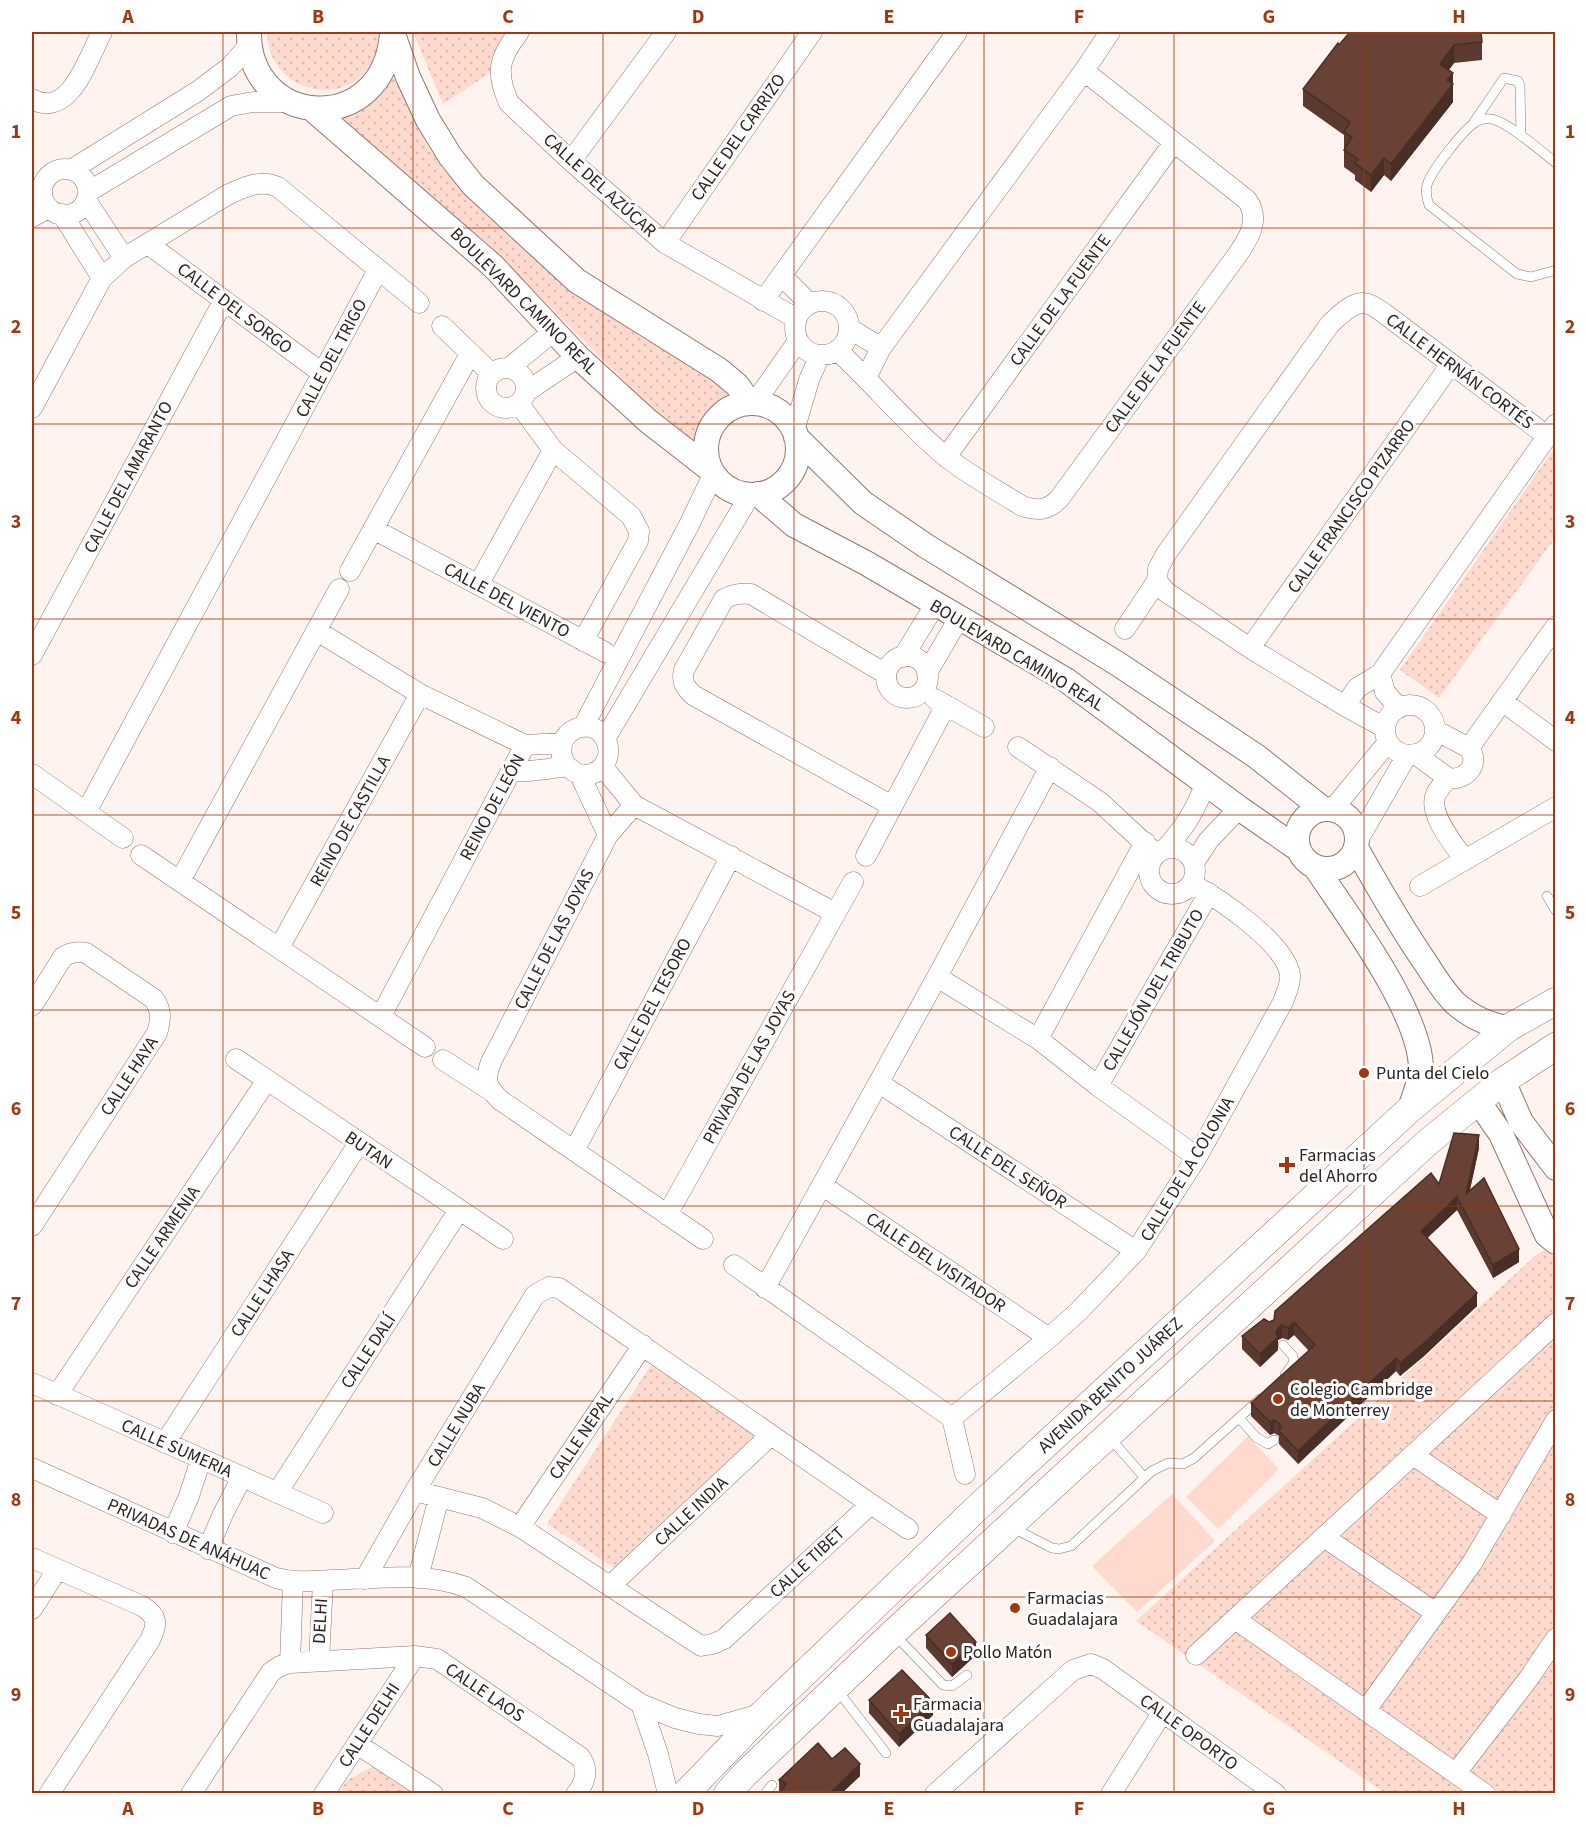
<svg xmlns="http://www.w3.org/2000/svg" width="1587" height="1825" font-family="'Source Sans 3',sans-serif">
<style>
.green{fill:url(#green-dots)}
.pitch{fill:#fed9cd}
.lines{fill:none;stroke-linecap:round;stroke-linejoin:round}
.service-casing{stroke:#90776f;stroke-width:10}
.minor-casing{stroke:#90776f;stroke-width:21}
.tertiary-casing{stroke:#90776f;stroke-width:26}
.secondary-casing{stroke:#90776f;stroke-width:28}
.service{stroke:#fff;stroke-width:9}
.minor{stroke:#fff;stroke-width:20}
.tertiary{stroke:#fff;stroke-width:24}
.secondary{stroke:#fff;stroke-width:27}
.wall{fill:#5a392e}
.shaded-wall{fill:#4a2e25}
.building{fill:#694235;stroke:#4a2e25;stroke-width:1.5}
.grid{fill:none;stroke:#9d3810;stroke-width:1.5;stroke-opacity:0.55}
.poi-dot{fill:#9d3810;stroke:#fff;stroke-width:2}
.labels{text-anchor:middle;stroke-width:6;stroke-linejoin:round;paint-order:stroke}
.street-label{font-size:18px;fill:#2c211e;stroke:#fff}
.poi-label{font-size:18px;fill:#2c211e;stroke:#fff;text-anchor:start}
.neatline{fill:none;stroke:#9d3810;stroke-width:2}
.grid-label{font-size:20px;text-anchor:middle;font-weight:bold;fill:#9d3810}
</style>
<defs>
<pattern id="green-dots" width="8" height="8" patternUnits="userSpaceOnUse" patternTransform="scale(1.5)"><rect width="8" height="8" fill="#fed9cd"/><path d="M2 2h.1M6 6h.1" fill="none" stroke="#dabab0" stroke-width="1.8" stroke-linecap="round"/></pattern>
</defs>
<rect width="100%" height="100%" fill="#fff3f0"/>
<path class="green" d="M267,32H379C378,38 378,45 376,51C357,113 268,97 267,32Z
M413,32H512L494,57L491,72L443,104Z
M390,78L401,81L425,142L443,169L463,189L579,296L646,340L720,380L729,387L728,396L708,417L695,445L669,426L485,241L342,123L344,117C367,110 379,98 390,78Z
M1555,447V538L1439,698L1400,670Z
M1555,1243V1793H1385L1136,1621L1535,1256Z
M651,1365L754,1436L616,1569L547,1524Z
M373,1766L413,1793L339,1794L346,1781Z"/>
<path class="pitch" d="M1248,1436L1279,1469L1218,1529L1186,1497Z
M1172,1494L1215,1541L1137,1612L1092,1566Z"/>
<g class="lines">
<defs>
<path id="service" d="M1474,122L1504,78L1518,81L1520,86L1521,136
M1556,163C1542,152 1507,121 1491,119C1485,118 1478,120 1473,124C1461,133 1434,168 1428,182C1425,190 1426,197 1429,205L1517,274L1531,277L1556,270
M1547,896L1556,911
M1283,1345L1293,1356L1294,1362L1285,1375
M1239,1418L1256,1437L1268,1444L1274,1440
M1110,1438L1144,1477
M1013,1528L1052,1548L1059,1549L1071,1546L1152,1471L1168,1463L1183,1464L1194,1458L1260,1399
M895,1635L943,1685L952,1686L967,1675
M838,1691L886,1753
M765,1794L772,1785"/>
<path id="minor" d="M519,32C499,58 495,72 509,103L571,161L665,243L797,319
M32,99C70,120 88,58 102,32
M571,161L666,32
M42 192a23 23 0 1 1 46 0a23 23 0 1 1-46 0Z
M71,170L198,91L230,67L249,45
M88,192L231,106L253,102H291
M86,200L124,258
M62,214L102,278
M32,217L49,208
M665,243L812,32
M148,244L322,373
M782,276L810,304
M763,301L957,32
M795 328a27 27 0 1 1 54 0a27 27 0 1 1-54 0Z
M442,326L492,374
M849,328L881,348
M837,350C874,384 906,424 945,456C968,475 997,490 1022,506C1038,511 1047,511 1059,499L1224,273C1239,252 1265,225 1247,200L1084,71
M486 388a20 20 0 1 1 40 0a20 20 0 1 1-40 0Z
M509,368L554,331
M866,378L881,348L1084,71L1110,32
M526,392L578,357
M756,401L798,341
M519,404L553,450L631,516L639,531L638,541L583,641
M32,408L102,278L124,258L229,194C245,187 261,179 278,187L419,303
M794,431L809,380L820,355
M946,457L1174,142
M373,529L605,652
M350,571L470,354
M478,585L553,450
M1125,629L1157,581
M317,631L420,694L525,745L562,743
M1250,648L1451,364
M32,655L224,300
M886 677a21 21 0 1 1 42 0a21 21 0 1 1-42 0Z
M903,657L935,605
M927,673L959,618
M886,674L751,594C740,593 733,594 724,599L684,670C681,682 685,687 693,695L892,806
M1380,674L1385,692L1399,708
M935,699L984,727
M1502,701L1556,741
M1385 730a25 25 0 1 1 50 0a25 25 0 1 1-50 0Z
M1345,706L1357,688L1380,674L1556,424
M583,727L689,525L713,475
M1385,728L1345,706L1250,648L1166,592L1157,581L1158,569L1166,554L1330,324C1339,316 1354,299 1368,304C1374,305 1380,311 1385,314L1547,436
M1435,730L1469,748
M605,739L750,495
M1018,747L1100,802L1156,854
M1415,754L1448,778
M603,767L634,805L835,913
M511,772C525,771 539,771 553,768C557,768 563,766 567,767C571,768 574,773 579,774C597,779 613,761 607,743C597,711 546,730 566,766
M32,774L123,838
M580,775L608,835
M634,805L608,835L491,1062C484,1081 486,1086 500,1100L703,1239
M1333,809L1388,742
M86,812L378,270
M1358,840L1407,755
M1149 871a23 23 0 1 1 46 0a23 23 0 1 1-46 0Z
M1165,849C1186,826 1194,812 1206,783
M141,855L425,1047
M866,856L946,705
M1465,860C1454,845 1427,813 1436,794C1439,788 1444,783 1448,778C1466,781 1481,764 1469,748L1556,626
M1194,863L1208,841L1239,808
M180,881L339,589
M1420,886L1556,807
M279,948L420,694
M937,977L1038,1039L1098,1086L1197,1157
M32,1006L63,957C71,952 77,951 86,953L154,999C162,1010 161,1020 157,1033L32,1226
M381,1016L525,745
M1038,1039L1145,842
M236,1059L503,1239
M443,1060L490,1090
M879,1083L1136,1251
M1098,1086L1209,893
M574,1151L731,856
M823,1186L1049,1338
M667,1215L853,882
M734,1265L952,1418
M765,1288L937,977L1050,767
M32,1383L323,1513
M57,1395L267,1080
M952,1418L1049,1338L1079,1311L1136,1251L1197,1157L1283,1002C1286,993 1291,984 1290,975C1286,943 1218,898 1192,884
M952,1418L965,1474
M165,1443L359,1143
M1413,1455L1501,1515
M32,1468L276,1578C295,1583 312,1581 331,1580C376,1578 424,1572 466,1587L641,1704L675,1718L699,1724L718,1726L760,1714
M277,1493L459,1210
M871,1504L908,1529
M520,1527L643,1345
M173,1533L189,1496L201,1459
M1324,1537L1436,1613
M208,1549L223,1514L242,1477
M32,1558L142,1606C158,1616 158,1624 150,1640L49,1794
M418,1578L439,1497
M365,1579L415,1491L535,1295L549,1287L559,1288L871,1504L724,1639L713,1644L701,1646L520,1527L482,1508L415,1491
M610,1586L771,1435
M32,1609L57,1570
M1235,1619L1485,1794
M1196,1655L1556,1323
M319,1661L323,1581
M290,1663L293,1582
M641,1704L658,1754L668,1794
M1366,1710L1472,1563L1556,1420
M357,1744L433,1794
M1456,1773L1529,1678L1556,1638
M191,1794L271,1672L280,1666L290,1663L415,1656L437,1659L580,1757C589,1769 586,1782 576,1794
M324,1794L415,1656
M935,1794L1073,1670L1091,1664L1103,1669L1276,1794
M1111,1794L1162,1713"/>
<path id="tertiary" d="M249,32C248,128 383,139 392,34
M393,34L408,77L428,120L450,156L473,185L577,281L719,370L737,385L750,403
M311,108L493,266L578,357L648,421L711,470
M706 449a46 46 0 1 1 92 0a46 46 0 1 1-92 0Z
M796,437L863,503L926,546L1118,664L1256,756L1323,809
M758,494L794,525L866,563L1066,680L1239,808L1298,849
M1297 839a30 30 0 1 1 60 0a30 30 0 1 1-60 0Z
M1356,848C1378,887 1400,926 1425,962C1434,976 1443,991 1455,1003C1471,1017 1488,1025 1508,1028
M1316,868C1348,916 1421,1013 1421,1069C1420,1083 1414,1096 1410,1109
M1503,1081L1521,1122L1556,1168
M1478,1101L1501,1134L1547,1235L1556,1242"/>
<path id="secondary" d="M685,1794L763,1713L978,1507L1410,1109L1508,1028L1556,1001
M727,1794L744,1775L893,1633L1428,1142L1503,1081L1556,1046"/>
</defs>
<use href="#service" class="service-casing"/>
<use href="#minor" class="minor-casing"/>
<use href="#tertiary" class="tertiary-casing"/>
<use href="#secondary" class="secondary-casing"/>
<use href="#service" class="service"/>
<use href="#minor" class="minor"/>
<use href="#tertiary" class="tertiary"/>
<use href="#secondary" class="secondary"/>
</g>
<path class="wall" d="M1482,42V60L1454,63L1449,70L1453,73V102L1391,181L1384,175L1371,192L1355,180V175L1344,167V135L1303,106V89L1339,45Z
M1479,1148L1470,1190L1519,1262L1493,1278L1457,1210L1427,1238L1477,1306L1424,1356L1400,1376L1396,1371L1298,1464L1279,1444V1436L1274,1433L1270,1435L1251,1416V1403L1309,1351L1294,1335L1288,1340L1282,1338L1278,1340V1350L1260,1367L1242,1349V1336L1274,1320L1439,1184Z
M926,1635L976,1655L952,1677L926,1648Z
M869,1700L933,1715L899,1747L869,1713Z
M832,1759L860,1776L841,1794H780L781,1792L779,1791V1780Z"/>
<path class="shaded-wall" d="M1454,45V63L1440,81V64Z
M1453,73V102L1391,181V164Z
M1384,158V175L1371,192V175Z
M1479,1135V1148L1466,1207V1194Z
M1457,1197V1210L1421,1244V1231Z
M1519,1249V1262L1493,1278V1265Z
M1477,1293V1306L1424,1356L1400,1376V1363Z
M1294,1322V1335L1288,1340V1328Z
M1282,1325V1338L1278,1340V1350L1260,1367V1354L1276,1333L1278,1328Z
M1396,1358V1371L1298,1464V1451Z
M1274,1420V1433L1270,1435V1422Z
M976,1642V1655L952,1677V1664Z
M933,1702V1715L899,1747V1734Z
M860,1764V1776L841,1794H829Z"/>
<path class="building" d="M1350,32H1481L1482,42L1454,45L1440,64L1453,73L1447,80L1453,84L1391,164L1384,158L1371,175L1355,163L1358,159L1344,150L1352,137L1344,132L1350,122L1303,89L1338,43L1339,45Z
M1454,1133L1479,1135L1466,1194L1484,1178L1519,1249L1493,1265L1457,1197L1421,1231L1477,1293L1424,1343L1400,1363L1396,1358L1298,1451L1279,1431L1281,1427L1279,1423L1274,1420L1270,1422L1251,1403L1315,1345L1294,1322L1288,1328L1282,1325L1278,1328L1276,1333L1278,1337L1260,1354L1242,1336L1264,1319L1269,1322L1274,1320L1275,1311L1431,1173L1439,1184Z
M950,1613L976,1642L952,1664L926,1635Z
M902,1670L933,1702L899,1734L869,1700Z
M818,1743L832,1759L845,1748L860,1764L829,1794H780L786,1783L779,1780Z"/>
<path class="grid" d="M223,32V1794M413,32V1794M603,32V1794M794,32V1794M984,32V1794M1174,32V1794M1364,32V1794M32,228H1556M32,424H1556M32,619H1556M32,815H1556M32,1010H1556M32,1206H1556M32,1401H1556M32,1597H1556"/>
<g class="poi-dot">
<circle cx="1364" cy="1073" r="6"/>
<path d="M1284 1156h6v6h6v6h-6v6h-6v-6h-6v-6h6z"/>
<circle cx="1278" cy="1399" r="6"/>
<circle cx="1015" cy="1608" r="6"/>
<circle cx="951" cy="1652" r="6"/>
<path d="M898 1705h6v6h6v6h-6v6h-6v-6h-6v-6h6z"/>
</g>
<g class="labels">
<g class="street-label">
<text transform="translate(738 137) rotate(-55)" y="6">CALLE DEL CARRIZO</text>
<text transform="translate(600 185) rotate(42)" y="6">CALLE DEL AZÚCAR</text>
<text transform="translate(1060 300) rotate(-54)" y="6">CALLE DE LA FUENTE</text>
<text transform="translate(524 301) rotate(45)" y="6">BOULEVARD CAMINO REAL</text>
<text transform="translate(235 308) rotate(37)" y="6">CALLE DEL SORGO</text>
<text transform="translate(331 358) rotate(-62)" y="6">CALLE DEL TRIGO</text>
<text transform="translate(1155 367) rotate(-54)" y="6">CALLE DE LA FUENTE</text>
<text transform="translate(1460 371) rotate(37)" y="6">CALLE HERNÁN CORTÉS</text>
<text transform="translate(128 477) rotate(-62)" y="6">CALLE DEL AMARANTO</text>
<text transform="translate(1351 506) rotate(-55)" y="6">CALLE FRANCISCO PIZARRO</text>
<text transform="translate(507 600) rotate(28)" y="6">CALLE DEL VIENTO</text>
<text transform="translate(1017 655) rotate(31)" y="6">BOULEVARD CAMINO REAL</text>
<text transform="translate(492 807) rotate(-62)" y="6">REINO DE LEÓN</text>
<text transform="translate(350 821) rotate(-61)" y="6">REINO DE CASTILLA</text>
<text transform="translate(554 939) rotate(-63)" y="6">CALLE DE LAS JOYAS</text>
<text transform="translate(1153 990) rotate(-60)" y="6">CALLEJÓN DEL TRIBUTO</text>
<text transform="translate(652 1004) rotate(-62)" y="6">CALLE DEL TESORO</text>
<text transform="translate(749 1067) rotate(-61)" y="6">PRIVADA DE LAS JOYAS</text>
<text transform="translate(129 1076) rotate(-57)" y="6">CALLE HAYA</text>
<text transform="translate(369 1150) rotate(34)" y="6">BUTAN</text>
<text transform="translate(1008 1167) rotate(33)" y="6">CALLE DEL SEÑOR</text>
<text transform="translate(1187 1169) rotate(-59)" y="6">CALLE DE LA COLONIA</text>
<text transform="translate(162 1237) rotate(-56)" y="6">CALLE ARMENIA</text>
<text transform="translate(936 1262) rotate(34)" y="6">CALLE DEL VISITADOR</text>
<text transform="translate(262 1293) rotate(-57)" y="6">CALLE LHASA</text>
<text transform="translate(368 1351) rotate(-57)" y="6">CALLE DALÍ</text>
<text transform="translate(1110 1385) rotate(-43)" y="6">AVENIDA BENITO JUÁREZ</text>
<text transform="translate(456 1425) rotate(-59)" y="6">CALLE NUBA</text>
<text transform="translate(581 1436) rotate(-56)" y="6">CALLE NEPAL</text>
<text transform="translate(177 1448) rotate(24)" y="6">CALLE SUMERIA</text>
<text transform="translate(691 1511) rotate(-43)" y="6">CALLE INDIA</text>
<text transform="translate(189 1539) rotate(24)" y="6">PRIVADAS DE ANÁHUAC</text>
<text transform="translate(807 1562) rotate(-43)" y="6">CALLE TIBET</text>
<text transform="translate(320 1621) rotate(-87)" y="6">DELHI</text>
<text transform="translate(485 1692) rotate(34)" y="6">CALLE LAOS</text>
<text transform="translate(369 1725) rotate(-57)" y="6">CALLE DELHI</text>
<text transform="translate(1189 1732) rotate(36)" y="6">CALLE OPORTO</text>
</g>
<g class="poi-label">
<text x="1376" y="1079">Punta del Cielo</text>
<text x="1299" y="1161">Farmacias<tspan x="1299" dy="21">del Ahorro</tspan></text>
<text x="1290" y="1395">Colegio Cambridge<tspan x="1290" dy="21">de Monterrey</tspan></text>
<text x="1027" y="1604">Farmacias<tspan x="1027" dy="21">Guadalajara</tspan></text>
<text x="963" y="1658">Pollo Matón</text>
<text x="913" y="1710">Farmacia<tspan x="913" dy="21">Guadalajara</tspan></text>
</g>
</g>
<rect width="1587" height="1825" fill="none" stroke="#ffffff" stroke-width="66"/>
<rect x="33" y="33" width="1521" height="1759" class="neatline"/>
<g class="grid-label">
<text x="128" y="23">A</text>
<text x="318" y="23">B</text>
<text x="508" y="23">C</text>
<text x="698" y="23">D</text>
<text x="889" y="23">E</text>
<text x="1079" y="23">F</text>
<text x="1269" y="23">G</text>
<text x="1459" y="23">H</text>
<text x="16" y="138">1</text>
<text x="1570" y="138">1</text>
<text x="16" y="333">2</text>
<text x="1570" y="333">2</text>
<text x="16" y="528">3</text>
<text x="1570" y="528">3</text>
<text x="16" y="724">4</text>
<text x="1570" y="724">4</text>
<text x="16" y="919">5</text>
<text x="1570" y="919">5</text>
<text x="16" y="1115">6</text>
<text x="1570" y="1115">6</text>
<text x="16" y="1310">7</text>
<text x="1570" y="1310">7</text>
<text x="16" y="1506">8</text>
<text x="1570" y="1506">8</text>
<text x="16" y="1701">9</text>
<text x="1570" y="1701">9</text>
<text x="128" y="1815">A</text>
<text x="318" y="1815">B</text>
<text x="508" y="1815">C</text>
<text x="698" y="1815">D</text>
<text x="889" y="1815">E</text>
<text x="1079" y="1815">F</text>
<text x="1269" y="1815">G</text>
<text x="1459" y="1815">H</text>
</g>
</svg>
